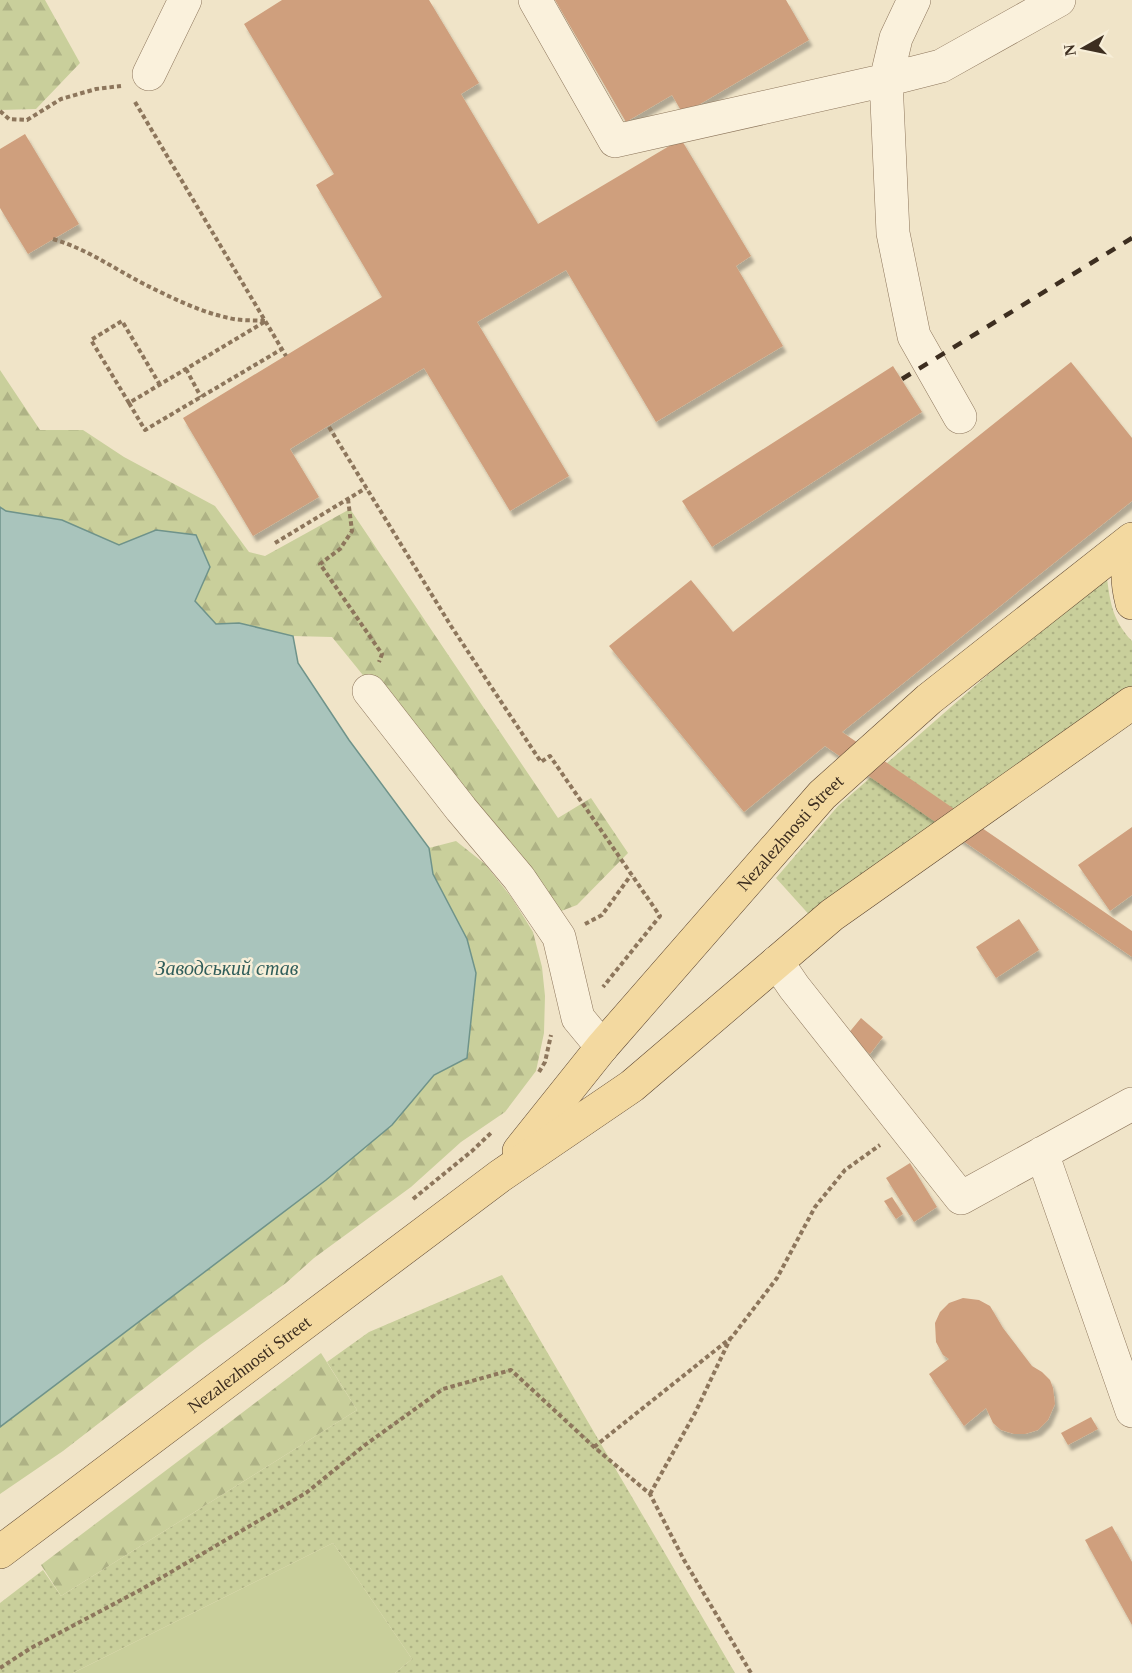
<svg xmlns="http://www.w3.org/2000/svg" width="1132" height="1673" font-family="Georgia,serif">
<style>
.grass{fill:url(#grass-dots)}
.forest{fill:url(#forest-firs)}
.garden{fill:#c9cf9b}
.water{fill:#a9c4bc;stroke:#6f938a;stroke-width:1.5}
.building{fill:#cf9f7d;filter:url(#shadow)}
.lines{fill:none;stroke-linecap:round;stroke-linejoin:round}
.minor-casing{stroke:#8d765c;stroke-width:34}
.major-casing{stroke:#5b4430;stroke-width:34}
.path{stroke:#8d765c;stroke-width:4;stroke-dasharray:4.5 3;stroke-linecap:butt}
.minor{stroke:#faf1dc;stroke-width:33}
.major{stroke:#f3d9a0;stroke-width:33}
.rail{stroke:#3d2e20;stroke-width:4.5;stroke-dasharray:10 10;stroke-linecap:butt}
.labels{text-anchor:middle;stroke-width:5;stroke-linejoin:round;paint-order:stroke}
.street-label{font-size:18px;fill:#3d2e20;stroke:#f7eed8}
.water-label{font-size:20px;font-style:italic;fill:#2f5d5a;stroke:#f7eed8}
</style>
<defs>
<pattern id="grass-dots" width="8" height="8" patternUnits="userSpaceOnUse" patternTransform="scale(1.5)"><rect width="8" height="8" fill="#c9cf9b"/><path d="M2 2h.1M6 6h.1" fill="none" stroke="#aeb285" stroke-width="1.8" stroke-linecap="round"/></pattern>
<pattern id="forest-firs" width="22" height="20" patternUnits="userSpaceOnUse" patternTransform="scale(1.5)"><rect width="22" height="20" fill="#c9cf9b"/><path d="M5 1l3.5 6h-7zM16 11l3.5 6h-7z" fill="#aeb285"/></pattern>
<filter id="shadow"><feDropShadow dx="3.5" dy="6" stdDeviation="1.5" flood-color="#0004"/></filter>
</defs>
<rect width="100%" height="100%" fill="#f0e4c8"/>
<path class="grass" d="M1106,571C1110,600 1111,619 1132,641V686L813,919L776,878L838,806Z
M502,1275L735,1673H395L412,1659L333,1543L73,1673H0V1603L43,1570L61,1596L357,1410L327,1362L369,1332Z"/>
<path class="forest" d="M0,0H45L80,63L36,109L0,110Z
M0,370L40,430H83L124,457L215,506L249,552L265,556L350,509L558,818L591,798L628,853L577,905L556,913L332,637L293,636L239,623L216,624L195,601L210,567L156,530L119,545L62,520L5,511L0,507Z
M456,841L485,864L512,898L533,932L542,967L545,996L544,1033L536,1071L505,1112L461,1142L411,1187L314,1258L286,1283L200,1345L63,1451L0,1494V1427L326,1180L392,1125L434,1075L467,1058V939L433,874L429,848Z
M321,1353L357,1410L61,1596L41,1565Z"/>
<path class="garden" d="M333,1543L412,1659L395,1673H73Z"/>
<path class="water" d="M0,507L6,511L62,520L119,545L156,530L196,535L210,567L195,601L216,624L239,623L293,636L298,663L349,740L429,848L433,874L467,939L476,973L467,1058L434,1075L392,1125L326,1180L0,1427Z"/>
<path class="building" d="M282,0H429L479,83L461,94L538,224L681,139L751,256L736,266L783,346L656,422L566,270L477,322L569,476L510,511L424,368L290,449L319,497L253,536L183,418L382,297L316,185L334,174L244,24Z
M555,0H786L809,40L683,114L672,95L626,122Z
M25,134L79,224L28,254L0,208V149Z
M1071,362L1132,438V501L842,732L1132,931V957L825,746L744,812L609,646L691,580L733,632Z
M893,366L922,412L712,547L682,501Z
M1132,827V895L1110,911L1078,865Z
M1019,919L1039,950L996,978L976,947Z
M861,1018L883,1037L870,1054L847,1035Z
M910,1163L937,1207L914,1222L886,1178Z
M892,1197L903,1214L896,1219L884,1201Z
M963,1298L979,1300L990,1306L1003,1328L1032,1366L1042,1372L1050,1380L1053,1388L1055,1404L1048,1420L1038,1430L1025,1434H1014L1001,1430L993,1423L986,1408L964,1426L929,1374L949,1359L943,1355L936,1342L935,1323L940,1312L949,1303Z
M1091,1417L1098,1429L1068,1445L1061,1433Z
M1112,1526L1132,1562V1625L1085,1540Z"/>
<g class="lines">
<defs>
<path id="minor" d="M535,0L615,141L886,80L896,38L914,0
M149,74L185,0
M960,417L914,336L893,233L886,80L941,66L1059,0
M369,691L461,809L519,878L559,937L578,1018L602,1047
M777,962L794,987L961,1198L1132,1104
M1042,1153L1132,1411"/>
<g id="major">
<path d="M1132,541C1127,565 1126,580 1132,603"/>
<path id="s1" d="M519,1151L602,1047L822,795L929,699L1132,539"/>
<path id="s2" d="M0,1552L500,1176L632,1086L832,915L1132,703"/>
</g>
</defs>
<use href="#minor" class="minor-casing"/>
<use href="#major" class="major-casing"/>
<path class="path" d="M135,102L286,356
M0,111L9,119L27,120L61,99L96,89L121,86
M53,239C89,250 111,267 144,284C170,297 200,312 229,318C241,321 254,320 266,321
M186,369L201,397
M160,385L122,321L91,340L129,403L266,321
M129,403L145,430L282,349
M329,427L451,626L541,762L550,756L660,916L603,987
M348,499L352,531L340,549L320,564L382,654L379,662
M275,543L366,488
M585,924L602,915L631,875
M539,1072L545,1062L551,1035
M413,1199L472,1151L492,1132
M594,1447L732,1337L777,1278L815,1207L845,1170L880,1145
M650,1494L695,1413L731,1337
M0,1668L31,1648L142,1589L306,1493L365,1445L443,1389L511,1370L594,1447L650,1494L684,1560L751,1673"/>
<use href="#minor" class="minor"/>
<use href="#major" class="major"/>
<path class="rail" d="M902,379L1132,238"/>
</g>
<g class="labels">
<g class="street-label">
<text dy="6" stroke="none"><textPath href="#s1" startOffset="418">Nezalezhnosti Street</textPath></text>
<text dy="6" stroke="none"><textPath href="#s2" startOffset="312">Nezalezhnosti Street</textPath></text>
</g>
<g class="water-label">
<text x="227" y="975">Заводський став</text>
</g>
</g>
<g transform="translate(1084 48) rotate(261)" stroke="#f7eed8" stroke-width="4.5" paint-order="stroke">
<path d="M0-4.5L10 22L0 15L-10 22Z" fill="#3d2e20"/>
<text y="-9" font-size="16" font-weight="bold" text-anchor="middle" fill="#3d2e20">N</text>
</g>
</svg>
